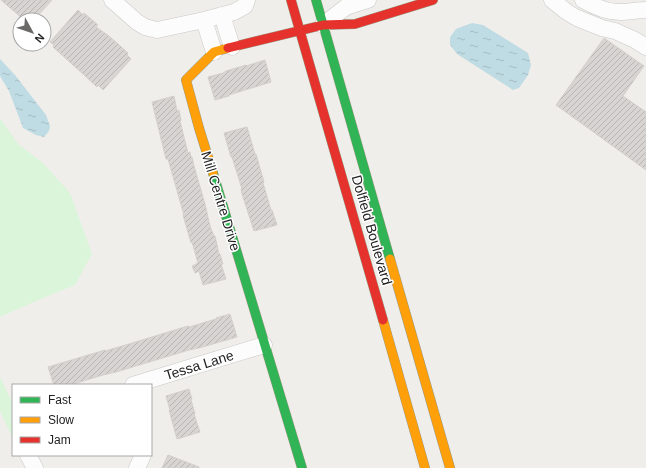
<svg xmlns="http://www.w3.org/2000/svg" width="646" height="468" font-family="Helvetica,sans-serif">
<style>
.park{fill:#daf5da}
.water{fill:url(#water-ripples)}
.building{fill:url(#building-hatch);stroke:#d3d0cc}
.lines{fill:none;stroke-linecap:round;stroke-linejoin:round}
.street-casing{stroke:#c9c8c7;stroke-width:17}
.fast-casing{stroke:#999a82;stroke-width:10}
.slow-casing{stroke:#999a82;stroke-width:10}
.jam-casing{stroke:#999a82;stroke-width:10}
.street{stroke:#fdfcfc;stroke-width:16}
.fast{stroke:#30b455;stroke-width:9}
.slow{stroke:#ff9f0a;stroke-width:9}
.jam{stroke:#e5322d;stroke-width:9}
.labels{text-anchor:middle;stroke-width:3;stroke-linejoin:round;paint-order:stroke}
.street-label{font-size:14px;fill:#222;stroke:#fff}
</style>
<defs>
<pattern id="water-ripples" width="26" height="14" patternUnits="userSpaceOnUse"><rect width="26" height="14" fill="#bfdbe3"/><path d="M2 4q2-2 4 0t4 0M15 11q2-2 4 0t4 0" fill="none" stroke="#a4bcc2"/></pattern>
<pattern id="building-hatch" width="6" height="6" patternUnits="userSpaceOnUse"><rect width="6" height="6" fill="#d7d4d2"/><path d="M-1 1l2-2M0 6l6-6M5 7l2-2" fill="none" stroke="#b8b6b4"/></pattern>
</defs>
<rect width="100%" height="100%" fill="#f0eeeb"/>
<path class="park" d="M0,118L18,144L43,163L70,193L92,254L75,285L43,298L0,317Z
M0,377L13,404V439L0,411Z"/>
<path class="water" d="M472,23L483,25L528,53L531,65L528,75L519,88L513,90L457,54L450,45V37L456,29Z
M0,59L15,75L46,115L50,126L49,131L44,137L36,135L23,128L9,91L0,76Z"/>
<path class="building" d="M1,0H52L34,20H24Z
M78,10L83,15L84,13L98,25L96,27L109,36L128,53L127,55L131,59L103,90L98,85L97,87L83,74L53,47L54,45L50,42Z
M604,38L644,66L623,96L646,112V170L556,105Z
M265,60L271,82L229,95V96L215,100L208,77L223,73L226,71L246,65V66Z
M174,96L177,111L179,110L181,121H180L188,153L190,152L191,157H192L194,166L205,204L210,226L214,236H215L219,254H220L223,264H221L226,279L203,285L199,271L195,273L192,266L198,263L192,242L191,243L183,215H184L168,159H166L152,102Z
M247,127L255,154H256L264,182L263,183L271,210H272L277,225L254,231L242,194L241,189H242L232,157H231L224,133Z
M230,314L237,337L199,348L189,350L116,372L103,375L70,385H54L48,367L105,350V351L129,344L188,326L189,327L216,319V318Z
M189,389L192,399L191,400L195,414H194L200,432L177,439L169,410H170L166,396Z
M168,455L199,467V468H162Z"/>
<g class="lines">
<defs>
<path id="street" d="M112,0L137,22L145,27L157,30L204,20L234,12L245,6L247,0
M552,0L567,12L577,18L602,28L615,31L635,40L646,47
M583,0C593,6 607,12 620,12C629,12 637,10 646,10
M222,15L232,47
M204,20L214,52
M323,25L346,7L368,0
M133,385L264,345
M28,455L35,468
M137,468L143,455"/>
<path id="fast" d="M316,0L390,259
M213,173L302,468"/>
<path id="slow" d="M213,173L199,128L186,80L214,52L228,48
M390,259L450,468
M383,320L425,468"/>
<path id="jam" d="M291,0L383,320
M228,48L323,25L355,24L433,0"/>
</defs>
<use href="#street" class="street-casing"/>
<use href="#fast" class="fast-casing"/>
<use href="#slow" class="slow-casing"/>
<use href="#jam" class="jam-casing"/>
<use href="#street" class="street"/>
<use href="#fast" class="fast"/>
<use href="#slow" class="slow"/>
<use href="#jam" class="jam"/>
</g>
<g class="labels">
<g class="street-label">
<text transform="translate(221 201) rotate(73)" y="5">Mill Centre Drive</text>
<text transform="translate(372 230) rotate(74)" y="5">Dolfield Boulevard</text>
<text transform="translate(199 365) rotate(-17)" y="5">Tessa Lane</text>
</g>
</g>
<rect x="12" y="384" width="140" height="72" fill="#ffffff" stroke="#a7a7a7"/>
<rect x="20" y="397" width="20" height="6" fill="#30b455" stroke="#a7a7a7"/>
<text x="48" y="404" font-size="12" fill="#222222">Fast</text>
<rect x="20" y="417" width="20" height="6" fill="#ff9f0a" stroke="#a7a7a7"/>
<text x="48" y="424" font-size="12" fill="#222222">Slow</text>
<rect x="20" y="437" width="20" height="6" fill="#e5322d" stroke="#a7a7a7"/>
<text x="48" y="444" font-size="12" fill="#222222">Jam</text>
<g transform="translate(32 32) rotate(130)"><circle r="19" fill="#ffffff" stroke="#a7a7a7"/>
<path d="M0-3L7 15L0 10L-7 15Z" fill="#6a6968"/>
<text y="-6" font-size="11" font-weight="bold" text-anchor="middle" fill="#222222">N</text>
</g>
</svg>
